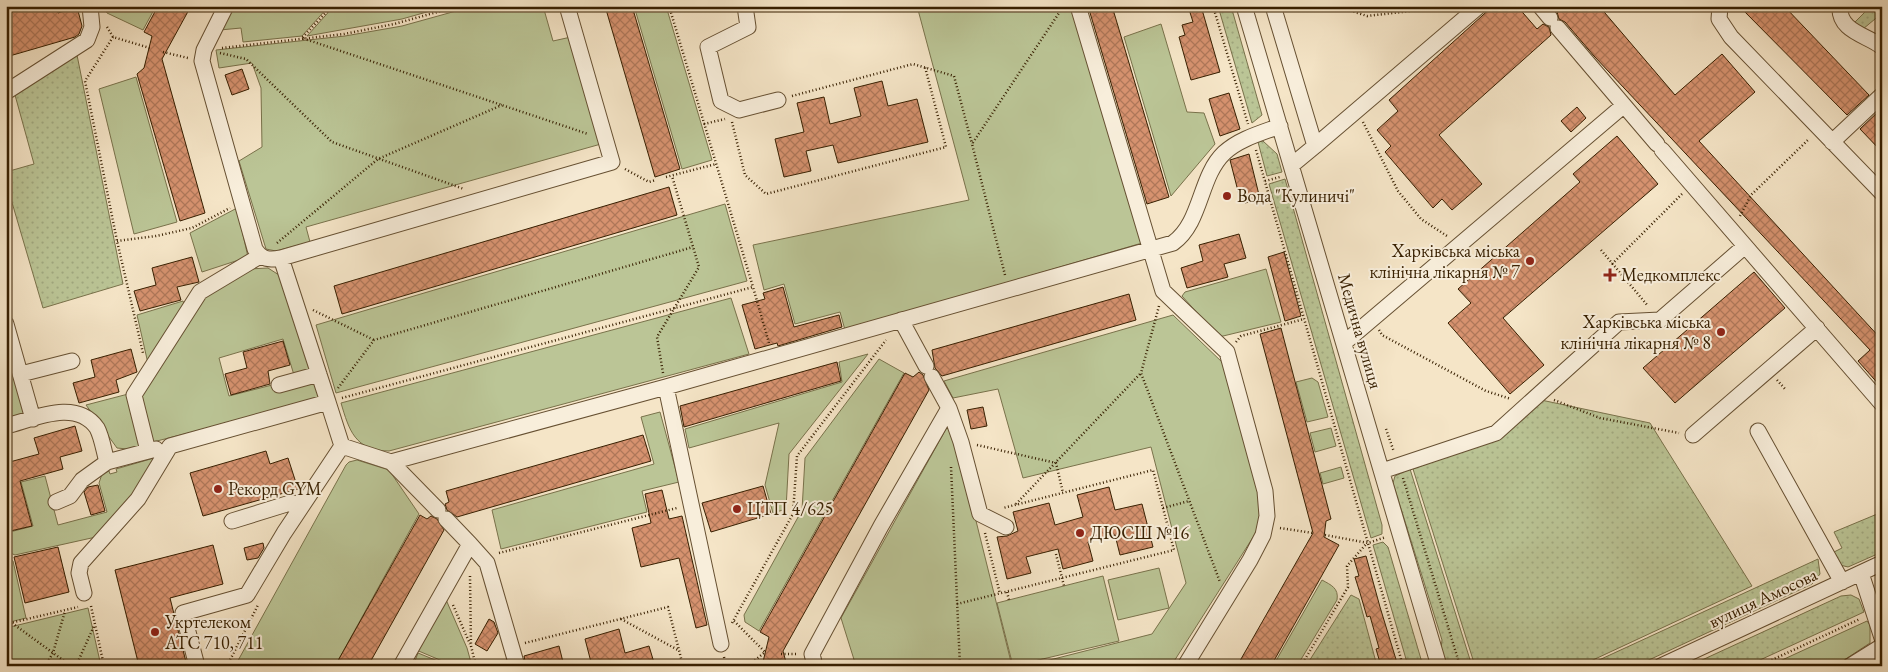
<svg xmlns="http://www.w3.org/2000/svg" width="1888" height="672" font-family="'EB Garamond',serif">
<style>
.grass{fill:url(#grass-dots);stroke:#79724b}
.green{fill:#bbc596;stroke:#79724b}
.building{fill:url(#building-cross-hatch);stroke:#371f00}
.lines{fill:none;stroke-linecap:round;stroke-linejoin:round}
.minor-casing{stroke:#665032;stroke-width:17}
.path{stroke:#371f00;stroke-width:2.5;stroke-dasharray:1 2.5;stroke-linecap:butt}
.minor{stroke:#f8eedb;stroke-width:15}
.poi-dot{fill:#8f2418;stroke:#f8eedb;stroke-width:2}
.labels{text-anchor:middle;stroke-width:4;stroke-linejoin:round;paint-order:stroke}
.poi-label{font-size:18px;fill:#371f00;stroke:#f8eedb;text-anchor:start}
.street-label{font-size:18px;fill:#371f00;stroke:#f8eedb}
</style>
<defs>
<pattern id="grass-dots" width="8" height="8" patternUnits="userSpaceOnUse" patternTransform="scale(1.25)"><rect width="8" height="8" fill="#bbc596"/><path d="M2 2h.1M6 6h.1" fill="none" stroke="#a1a980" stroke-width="1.8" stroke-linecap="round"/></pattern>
<pattern id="building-cross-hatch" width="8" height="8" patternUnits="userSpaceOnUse" patternTransform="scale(1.25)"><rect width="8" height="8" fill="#d6926f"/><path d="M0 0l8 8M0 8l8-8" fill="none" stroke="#ae7759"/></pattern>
</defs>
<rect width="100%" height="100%" fill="#f5e5c7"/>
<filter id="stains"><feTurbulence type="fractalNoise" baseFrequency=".004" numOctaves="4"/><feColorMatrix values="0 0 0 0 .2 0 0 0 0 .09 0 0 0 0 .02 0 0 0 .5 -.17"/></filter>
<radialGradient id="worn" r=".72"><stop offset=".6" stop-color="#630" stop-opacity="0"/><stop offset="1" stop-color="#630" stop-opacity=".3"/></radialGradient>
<path class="grass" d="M1218,6H1231L1262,115L1252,123Z
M1871,6H1880L1881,14L1863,29L1854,23Z
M77,55L123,284L43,308L6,182V172L34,164L15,95Z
M1263,141L1277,154L1282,172L1267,176L1258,142Z
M1285,179L1382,525V534L1371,538L1269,184Z
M1541,400L1650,423L1752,586L1580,666H1475L1413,469L1499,437Z
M1410,469L1472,666H1446L1441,648L1442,640L1393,483L1395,476Z
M1882,512V552L1848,567L1840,565L1832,553L1842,548L1834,532Z
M1383,542L1388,547L1423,666H1408L1373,545Z
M1818,559L1820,574L1812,584L1636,666H1586Z
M1351,595L1359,599L1377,666H1306Z
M1851,595L1859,599L1864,612L1747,666H1689L1841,596Z"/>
<path class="green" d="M104,6H156L143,30L107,13Z
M232,6H329L302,36L243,42L241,28L220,30Z
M334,6H398L400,12L420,6H448L402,19L307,36Z
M474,6H543L553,41L571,37L601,144L306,227L310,242L276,251L266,249L239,161L262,147L261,88L252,63L219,68L216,50L345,36L402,26Z
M634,6H666L712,160L682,169Z
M917,6H1071L1142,243L845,330L840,312L795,324L784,284L764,290L753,245L969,200Z
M1161,24L1187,112L1204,113L1215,144L1171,196L1124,37Z
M136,77L177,222L134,234L99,89Z
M725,204L747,281L336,393L316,325Z
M237,208L248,257L202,272L190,233Z
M268,268L279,275L315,369L294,375L283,339L219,358L229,396L272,385L274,391L318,378L321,397L310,402L149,443L137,395L202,294L249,269Z
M1266,269L1281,322L1219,337L1182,296L1185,292Z
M731,298L749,354L389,451C355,451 349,430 341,403Z
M183,301L186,310L149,368L137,315Z
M1173,315L1223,363L1258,493L1260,512L1257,531L1171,666H1026L1152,634L1186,583L1151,447L1023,478L998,389L953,398L944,381Z
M868,354L789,454L786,509L773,513L765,485L779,423L689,448L685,429L842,382L839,362Z
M879,359L904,373L759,631L745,622L744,615L802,510L805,458Z
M13,368L26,413L6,418V370Z
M1312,378L1318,382L1328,417L1307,422L1296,382Z
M132,393L144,445L127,449L117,448L86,405Z
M660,412L679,482L642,491L647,512L501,549L492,510L654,464L641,417Z
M951,420L1012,666H856L841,618Z
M1331,428L1336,446L1315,452L1310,433Z
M154,458L134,495L96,537L15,555L6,551V533L33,526L21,482L45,476L58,525L107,512L99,483L102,474L109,471L110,474L117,472L116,469Z
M357,460L389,470L419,514L335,666H235L346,465L349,462Z
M1341,467L1344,478L1323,484L1320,473Z
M6,557L13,561L26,618L6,623Z
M1159,568L1169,608L1118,620L1108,580Z
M1103,576L1119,641L1013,666L997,603Z
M1322,580C1331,585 1339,588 1337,600L1297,666H1273Z
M444,595L467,648L472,666H454L414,649Z
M88,608L101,666H6V628Z
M1867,621L1870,625V643L1835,666H1769Z
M418,653L450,666H413Z"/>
<path class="building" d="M6,6H57L58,13L77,7L82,26L79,34L75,37L6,57Z
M158,6H191L162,59L205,213L180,221L137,74L144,68L152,36L144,32Z
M605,6H632L680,169L655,177Z
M1088,6H1112L1169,197L1147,204Z
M1188,6H1201L1220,72L1191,80L1179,37L1185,35L1182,25L1193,22Z
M1493,6H1517L1537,29L1543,24L1549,27L1551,35L1439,135L1482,184L1452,210L1442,199L1433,208L1385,152L1391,146L1377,130L1398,111L1389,100Z
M1564,6H1599L1675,95L1722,54L1755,92L1699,141L1882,340V388L1858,361L1870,350L1594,56L1565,22L1559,19L1557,12Z
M1739,6H1784L1869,95L1847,115Z
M242,69L249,89L232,95L225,75Z
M882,81L888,106L917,99L928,142L838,163L833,145L806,151L811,171L784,177L775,139L804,132L797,103L824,97L830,124L861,116L854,88Z
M1229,93L1240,129L1220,136L1209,99Z
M1577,107L1586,118L1571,132L1561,121Z
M1882,108V152L1860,129Z
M1617,136L1658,184L1503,318L1544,365L1510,394L1448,323L1471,303L1458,289L1580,182L1573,174Z
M1249,154L1260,199L1245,203L1239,195L1230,160Z
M669,187L677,215L342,314L334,286Z
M1239,234L1246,258L1224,264L1228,277L1187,288L1181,268L1203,261L1199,245Z
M1284,252L1301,316L1285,321L1268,257Z
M192,257L199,282L177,287L181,300L140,311L134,291L156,285L152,268Z
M1754,272L1785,308L1675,403L1643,368Z
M783,287L794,327L839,315L842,327L778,346L777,343L755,349L742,305L765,299L763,293Z
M1129,294L1136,320L942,376L935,368L932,350Z
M1281,328L1331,519L1326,521L1324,537L1339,545L1271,666H1237L1313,533L1260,334Z
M283,341L290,365L268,371L270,384L231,395L225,374L247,368L243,352Z
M131,349L137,372L116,380L119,392L79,403L73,383L95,377L91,360Z
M837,362L841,381L684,427L680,406Z
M919,372L923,375L929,390L783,651L787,666H762L769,637L760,632L905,373L913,377Z
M983,407L987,426L971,429L967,410Z
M75,426L82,451L60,457L63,469L20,481L32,526L6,532V463L39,454L34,438Z
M643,435L651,461L457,517L447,510L445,504L449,502L446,491Z
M266,451L270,464L288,458L298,489L203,516L190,473Z
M98,485L105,511L91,515L84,492L88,487Z
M763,486L771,514L711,532L702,503Z
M1109,487L1115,510L1142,504L1153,547L1120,555L1115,535L1088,542L1093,561L1063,569L1058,549L1026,557L1031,573L1007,579L997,537L1007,536L1018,531L1013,512L1049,503L1055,525L1083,517L1077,495Z
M662,490L669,519L682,516L707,625L696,628L679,558L641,567L632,528L651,523L645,494Z
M420,515L427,519L431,516L437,519L444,530L368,666H335Z
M263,543L264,548L258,558L247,560L244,548Z
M213,545L223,584L170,598L187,666H139L115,570Z
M58,547L69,592L25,603L14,557Z
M1366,556L1380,607L1398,666H1381L1376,649L1379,648L1370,616L1367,617L1360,593L1355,577L1359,576L1354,559Z
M489,619L494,622L498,633L487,651L475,644Z
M619,629L625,653L649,646L655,666H592L585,639Z
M559,646L564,666H526L524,656Z"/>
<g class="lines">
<defs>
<path id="minor" d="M226,6L204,50L202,61L255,249C262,260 269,260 281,258
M745,6L748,27L708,47L721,101L739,110L778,100
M1078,6L1163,291L1227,352L1265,491L1267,516L1263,535L1250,560L1185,666
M1244,6L1439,666
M1273,6L1315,146L1292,165
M1540,6L1550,18
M1720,6L1719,19L1731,37L1882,193
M1840,6C1838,32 1868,35 1882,47
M1558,28L1657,144
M6,92L87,40L92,27L90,6
M1832,142L1882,95
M1315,146L1479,6
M1662,150L1882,404
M901,320L926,366
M6,324L33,419
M1344,343L1623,106
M21,374L72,361
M279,385L319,374
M666,387L721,644
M328,402L281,258L612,162L567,6
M949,408L961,442L980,514L1006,527
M6,426C34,419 76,398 97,428C102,437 104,452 107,462L156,449
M1758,431L1842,582
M1693,435L1817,328
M148,451L134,395L200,292L260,256
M1382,471L1496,433L1619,322L1660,320L1745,246
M56,502L70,496L82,480L107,462
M438,510L391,462L666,387L1173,243C1202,222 1199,177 1224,153C1239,139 1261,133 1280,126
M232,521L290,503L303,504
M470,544L487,563L517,666
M1861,573L1882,638
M84,593L79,573L81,563L138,499L170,446L328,402L342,446L391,462
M197,666L183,613L247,595L284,533L342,446
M401,666L470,544L446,519
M815,666L812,654L881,526L949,408L932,377
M1661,666L1882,563
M1850,666L1882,646"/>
</defs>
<use href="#minor" class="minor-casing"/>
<path class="path" d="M332,6L302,38L588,134
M669,6L753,287
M1213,6L1248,124
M1337,6L1367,16L1454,6
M107,27L113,37L150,48
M113,37L85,81L117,241L143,353
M222,48L344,34L394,24L459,6
M163,52L188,58
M220,53L246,59L332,142L464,189
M792,96L913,64L954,76L972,144
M732,122L745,175L766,194L946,147L925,67
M1363,122L1398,191L1421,219L1447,236
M704,124L725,119
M1256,150L1403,666
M625,169L649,182L656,180
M666,177L716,164
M1265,181L1280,177
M1740,216L1751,195L1809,139
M117,241L156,236L192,228L230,208
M277,243L378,159L502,105
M1601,250L1648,306
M1612,264L1682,194
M1005,275L972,144L1063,7
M1159,306L1141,373L1220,582
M313,310L374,340
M1379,330L1382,335L1486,391L1511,399
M1236,342L1241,336L1304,319
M663,373L657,337L699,267L672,176
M1777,380L1786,390
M338,388L374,340L693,247
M342,398L753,287L769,343
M1554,400L1600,418L1679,433
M1386,429L1394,452
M977,445L1056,463L1063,493
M951,467L960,666
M1403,478L1460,666
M1016,504L1141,373
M1163,508L1189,501
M1280,528L1313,533
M985,533L1000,594
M1325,535L1368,543L1386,537
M499,553L677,508
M1056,554L1064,586
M470,576L471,646L476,666
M1007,592L1009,600
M957,604L1174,550L1153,470L1003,508
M453,605L470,644
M91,606L104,666
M621,619L678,650
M734,621L765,652L748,666
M12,623L71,666
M732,623L793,514L797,456L886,340
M6,624L78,607
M525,643L668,607L683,666
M781,654H798
M724,657L726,666
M830,662L837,666
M45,666L53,653L65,611
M76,666L94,626
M227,666L258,605
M1301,666L1348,587L1347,566L1367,543
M1759,666L1860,619"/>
<use href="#minor" class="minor"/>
</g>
<g class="poi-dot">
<circle cx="1227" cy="196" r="5"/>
<circle cx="1530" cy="261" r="5"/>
<path d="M1607.5 267.5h5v5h5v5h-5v5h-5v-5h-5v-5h5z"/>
<circle cx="1721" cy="332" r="5"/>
<circle cx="218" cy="489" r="5"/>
<circle cx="737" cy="509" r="5"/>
<circle cx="1080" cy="533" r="5"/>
<circle cx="155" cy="632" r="5"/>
</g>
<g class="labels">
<g class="poi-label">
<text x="1237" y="202">Вода "Кулиничі"</text>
<text x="1520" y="257" text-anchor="end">Харківська міська<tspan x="1520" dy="21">клінічна лікарня № 7</tspan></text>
<text x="1621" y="281">Медкомплекс</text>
<text x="1711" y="328" text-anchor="end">Харківська міська<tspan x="1711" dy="21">клінічна лікарня № 8</tspan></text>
<text x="228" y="495">Рекорд GYM</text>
<text x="747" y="515">ЦТП 4/625</text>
<text x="1090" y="539">ДЮСШ №16</text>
<text x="165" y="628">Укртелеком<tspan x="165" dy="21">АТС 710, 711</tspan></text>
</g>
<g class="street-label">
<text transform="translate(1360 331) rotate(74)" y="6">Медична вулиця</text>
<text transform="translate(1763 598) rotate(-25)" y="6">вулиця Амосова</text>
</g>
</g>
<rect width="1888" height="672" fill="none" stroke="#f5e5c7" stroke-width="25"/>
<rect x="8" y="8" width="1873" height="657" fill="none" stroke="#371f00" stroke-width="2.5"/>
<rect x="12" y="12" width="1863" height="647" fill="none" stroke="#371f00"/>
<rect width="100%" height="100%" filter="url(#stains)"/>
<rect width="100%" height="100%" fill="url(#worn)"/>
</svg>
